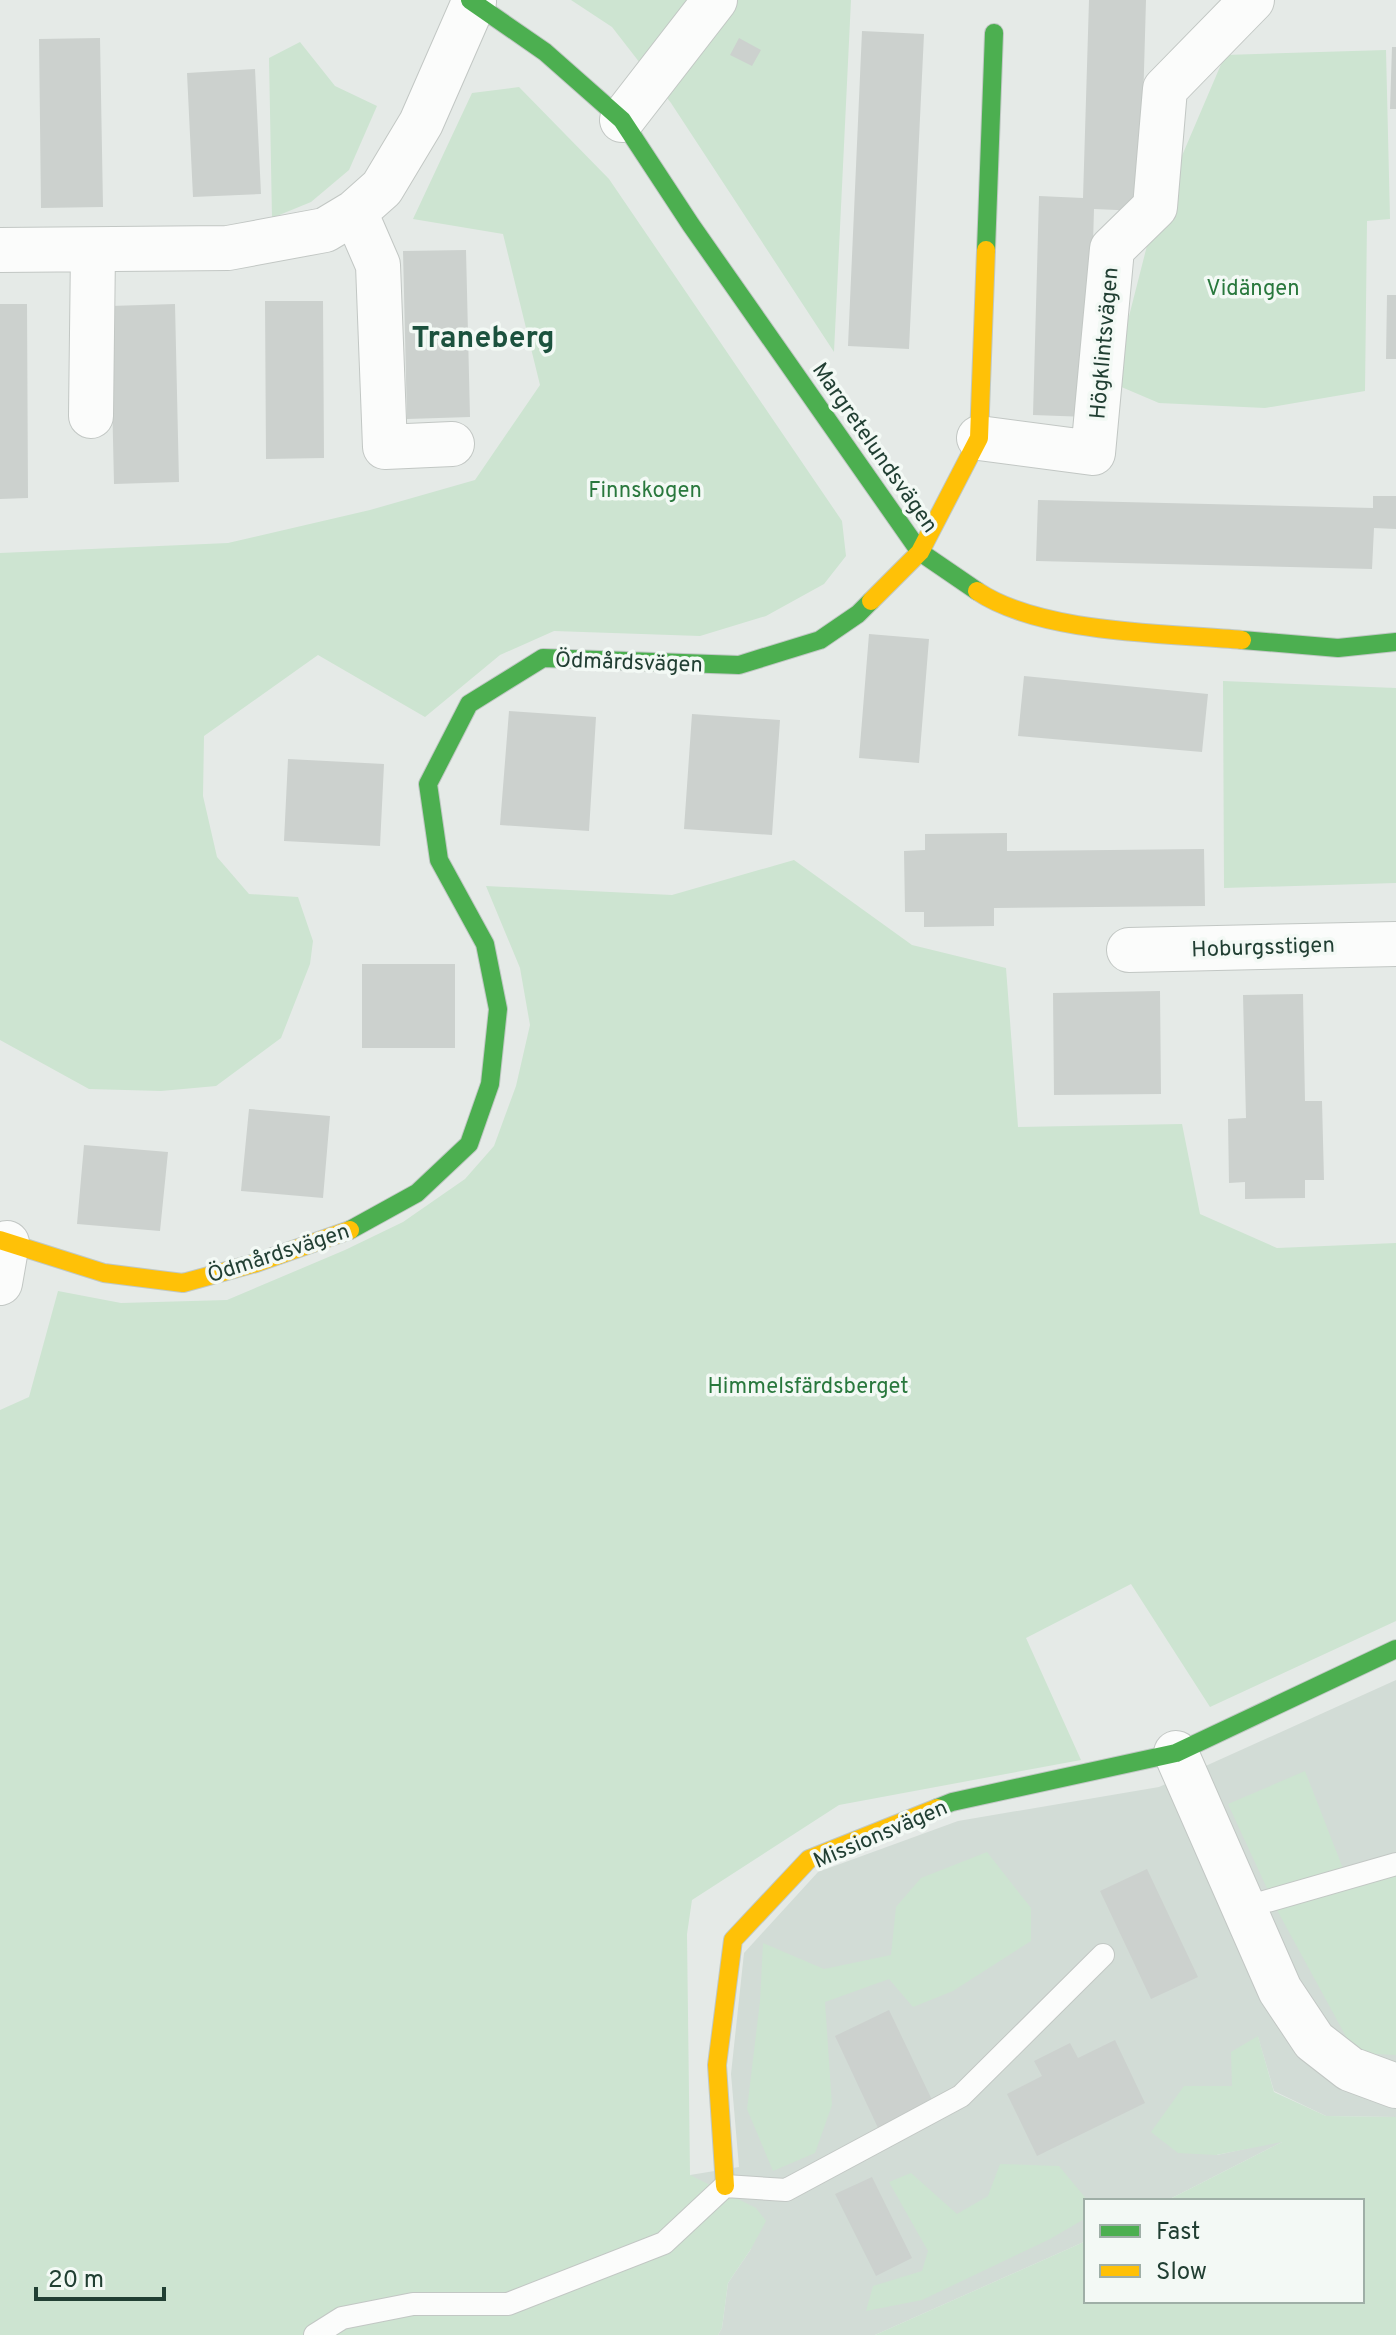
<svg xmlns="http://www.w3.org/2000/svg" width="1396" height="2335" font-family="Overpass,sans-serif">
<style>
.built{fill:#d2dcd6}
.green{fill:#cde4d1}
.building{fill:#ccd1ce}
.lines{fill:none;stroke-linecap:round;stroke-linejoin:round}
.lane-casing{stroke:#c2c7c4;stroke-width:24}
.street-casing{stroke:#c2c7c4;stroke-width:46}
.fast-casing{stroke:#c0c8c4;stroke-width:20}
.slow-casing{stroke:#c0c8c4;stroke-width:20}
.lane{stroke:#fbfcfb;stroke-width:22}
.street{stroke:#fbfcfb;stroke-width:44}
.fast{stroke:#4caf50;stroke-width:18}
.slow{stroke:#ffc107;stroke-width:18}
.labels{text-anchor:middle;stroke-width:7;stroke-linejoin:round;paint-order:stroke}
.park-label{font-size:22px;fill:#29783d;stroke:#f3f9f5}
.street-label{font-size:22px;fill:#213f33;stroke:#f3f9f5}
.district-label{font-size:30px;font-weight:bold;fill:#1c523e;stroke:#f3f9f5}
</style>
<rect width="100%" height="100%" fill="#e5eae7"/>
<path class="built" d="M1396,1680V2117L1326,2116L1274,2091L1258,2037L1232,2086L1217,2155L1286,2140L1166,2201H1086V2241L875,2335H718L722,2328L728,2283L751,2249L690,2175L739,2167L731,2074L744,1953L818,1872L958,1821L1159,1787Z"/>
<path class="green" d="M571,0H851L834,352L671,103L612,27Z
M300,42L335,86L377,106L349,170L311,202L272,218L269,58Z
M1386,50L1390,219L1367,221L1365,391L1265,408L1159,403L1112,383L1152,226L1225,55Z
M519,87L609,179L842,521L846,556L824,584L766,616L700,636L554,631L500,655L425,717L318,655L204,736L203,796L217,857L249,894L298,897L313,941L310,964L281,1038L216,1086L161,1091L89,1089L0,1040V553L228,543L370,510L475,480L540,385L503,234L413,219L472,93Z
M1223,681L1396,688V883L1224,888Z
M794,860L912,945L1006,968L1018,1127L1182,1124L1200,1214L1277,1248L1396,1243V1621L1210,1707L1131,1584L1026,1638L1081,1760L839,1805L692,1900L687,1934L690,2175L756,2208L766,2221L751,2249L728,2283L722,2328L718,2335H0V1410L29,1397L58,1291L121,1303L227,1300L345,1250L403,1222L465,1179L494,1146L516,1086L530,1025L520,968L486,886L672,895Z
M1305,1771L1349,1884L1396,1871V2055L1355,2053L1277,1910L1228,1804Z
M987,1852L1031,1908V1941L953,1991L913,2007L889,1979L825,2002L832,2105L815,2153L773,2171L747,2109L760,2001L763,1943L824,1969L891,1955L896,1907L921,1878Z
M1258,2036L1274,2092L1326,2116L1396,2117V2335H875L1086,2241V2301H1362V2201H1166L1282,2142L1216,2155L1178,2153L1151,2132L1184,2086H1232L1231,2052Z
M1000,2164L1059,2166L1088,2201L1086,2218L1050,2239L922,2300L866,2311L873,2286L922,2271L928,2251L889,2182L911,2173L957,2214L988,2196Z"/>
<path class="building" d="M1089,0H1146L1140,211L1094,209L1088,417L1033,415L1039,196L1083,198Z
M862,31L924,34L909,349L848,346Z
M100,38L103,207L41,208L39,39Z
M739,38L761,50L752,66L730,55Z
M1392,47H1396V109H1390Z
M255,69L261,194L193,197L187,73Z
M466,250L470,417L407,419L403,251Z
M1387,295H1396V359H1386Z
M265,301H323L324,458L266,459Z
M0,304H27L28,498L0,499Z
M175,304L179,482L114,484L110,306Z
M1373,496H1396V529L1374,528L1372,569L1036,561L1038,500L1373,508Z
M869,634L929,639L919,763L859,758Z
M1024,676L1208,694L1202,752L1018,736Z
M509,711L596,717L589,831L500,825Z
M692,714L780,720L772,835L684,829Z
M288,759L384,764L380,846L284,841Z
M1007,833V851L1204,849L1205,906L994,908V926L924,927V912H905L904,851L925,850V834Z
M362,964H455V1048H362Z
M1160,991L1161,1094L1054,1095L1053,993Z
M1303,994L1305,1101H1322L1324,1180H1305V1198L1245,1199V1182L1229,1183L1228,1119L1246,1118L1243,995Z
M249,1109L330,1116L323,1198L241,1191Z
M84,1145L168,1152L160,1231L77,1224Z
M1147,1869L1198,1977L1151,1999L1100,1891Z
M889,2010L934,2104L879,2130L835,2036Z
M1115,2040L1145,2103L1037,2156L1007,2094L1042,2076L1034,2061L1070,2043L1078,2058Z
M872,2177L912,2258L876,2276L835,2194Z"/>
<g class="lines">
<defs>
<path id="lane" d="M1243,1908L1396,1864
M315,2335L342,2318L413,2304H508L664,2243L725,2186L786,2190L961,2096L1103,1955"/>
<path id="street" d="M622,120L715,0
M355,212L378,265L385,447L452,444
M0,250L228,248L325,230L355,212L382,188L421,123L474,2
M91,416L93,250
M979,438L1093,453L1112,249L1155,207L1165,89L1252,0
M1129,950L1396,944
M0,1283L7,1243
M1176,1753L1280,1990L1314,2041L1350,2069L1396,2086"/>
<path id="fast" d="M470,0L545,52L622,120L691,225L920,552L977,591
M986,250L994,33
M1242,640L1338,648L1396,642
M350,1230L417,1193L469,1144L490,1084L498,1009L485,944L439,860L428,784L469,704L543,658L739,665L820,640L858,614L871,601
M937,1808L952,1802L1176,1753L1396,1649"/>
<path id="slow" d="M977,591C1041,634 1165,633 1242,640
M871,601L920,552L979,438L986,250
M0,1240L104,1273L183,1283L256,1263L350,1230
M725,2186L717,2065L733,1940L809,1859L937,1808"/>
</defs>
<use href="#lane" class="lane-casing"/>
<use href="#street" class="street-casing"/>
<use href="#fast" class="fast-casing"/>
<use href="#slow" class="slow-casing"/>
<use href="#lane" class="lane"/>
<use href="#street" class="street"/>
<use href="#fast" class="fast"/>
<use href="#slow" class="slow"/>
</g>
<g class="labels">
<g class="park-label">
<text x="1253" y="295">Vidängen</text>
<text x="645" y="497">Finnskogen</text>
<text x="808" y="1393">Himmelsfärdsberget</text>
</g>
<g class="street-label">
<text transform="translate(1103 343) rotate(-85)" y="8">Högklintsvägen</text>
<text transform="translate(876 447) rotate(55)" y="8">Margretelundsvägen</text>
<text transform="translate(629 661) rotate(2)" y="8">Ödmårdsvägen</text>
<text transform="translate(1263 946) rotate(-2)" y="8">Hoburgsstigen</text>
<text transform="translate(278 1252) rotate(-18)" y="8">Ödmårdsvägen</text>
<text transform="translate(880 1833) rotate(-23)" y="8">Missionsvägen</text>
</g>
<g class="district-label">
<text x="483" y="347">Traneberg</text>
</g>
</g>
<rect x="1084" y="2199" width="280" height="104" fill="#f3f9f5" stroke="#9fafa7" stroke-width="2"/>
<rect x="1100" y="2225" width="40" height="12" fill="#4caf50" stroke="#9fafa7" stroke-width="2"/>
<text x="1156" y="2239" font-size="24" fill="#213f33">Fast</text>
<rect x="1100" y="2265" width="40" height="12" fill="#ffc107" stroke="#9fafa7" stroke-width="2"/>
<text x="1156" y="2279" font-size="24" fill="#213f33">Slow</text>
<path d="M36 2287v12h128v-12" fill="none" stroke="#213f33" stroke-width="4"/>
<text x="48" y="2287" font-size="24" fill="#213f33" stroke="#f3f9f5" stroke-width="6" paint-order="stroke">20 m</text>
</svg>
